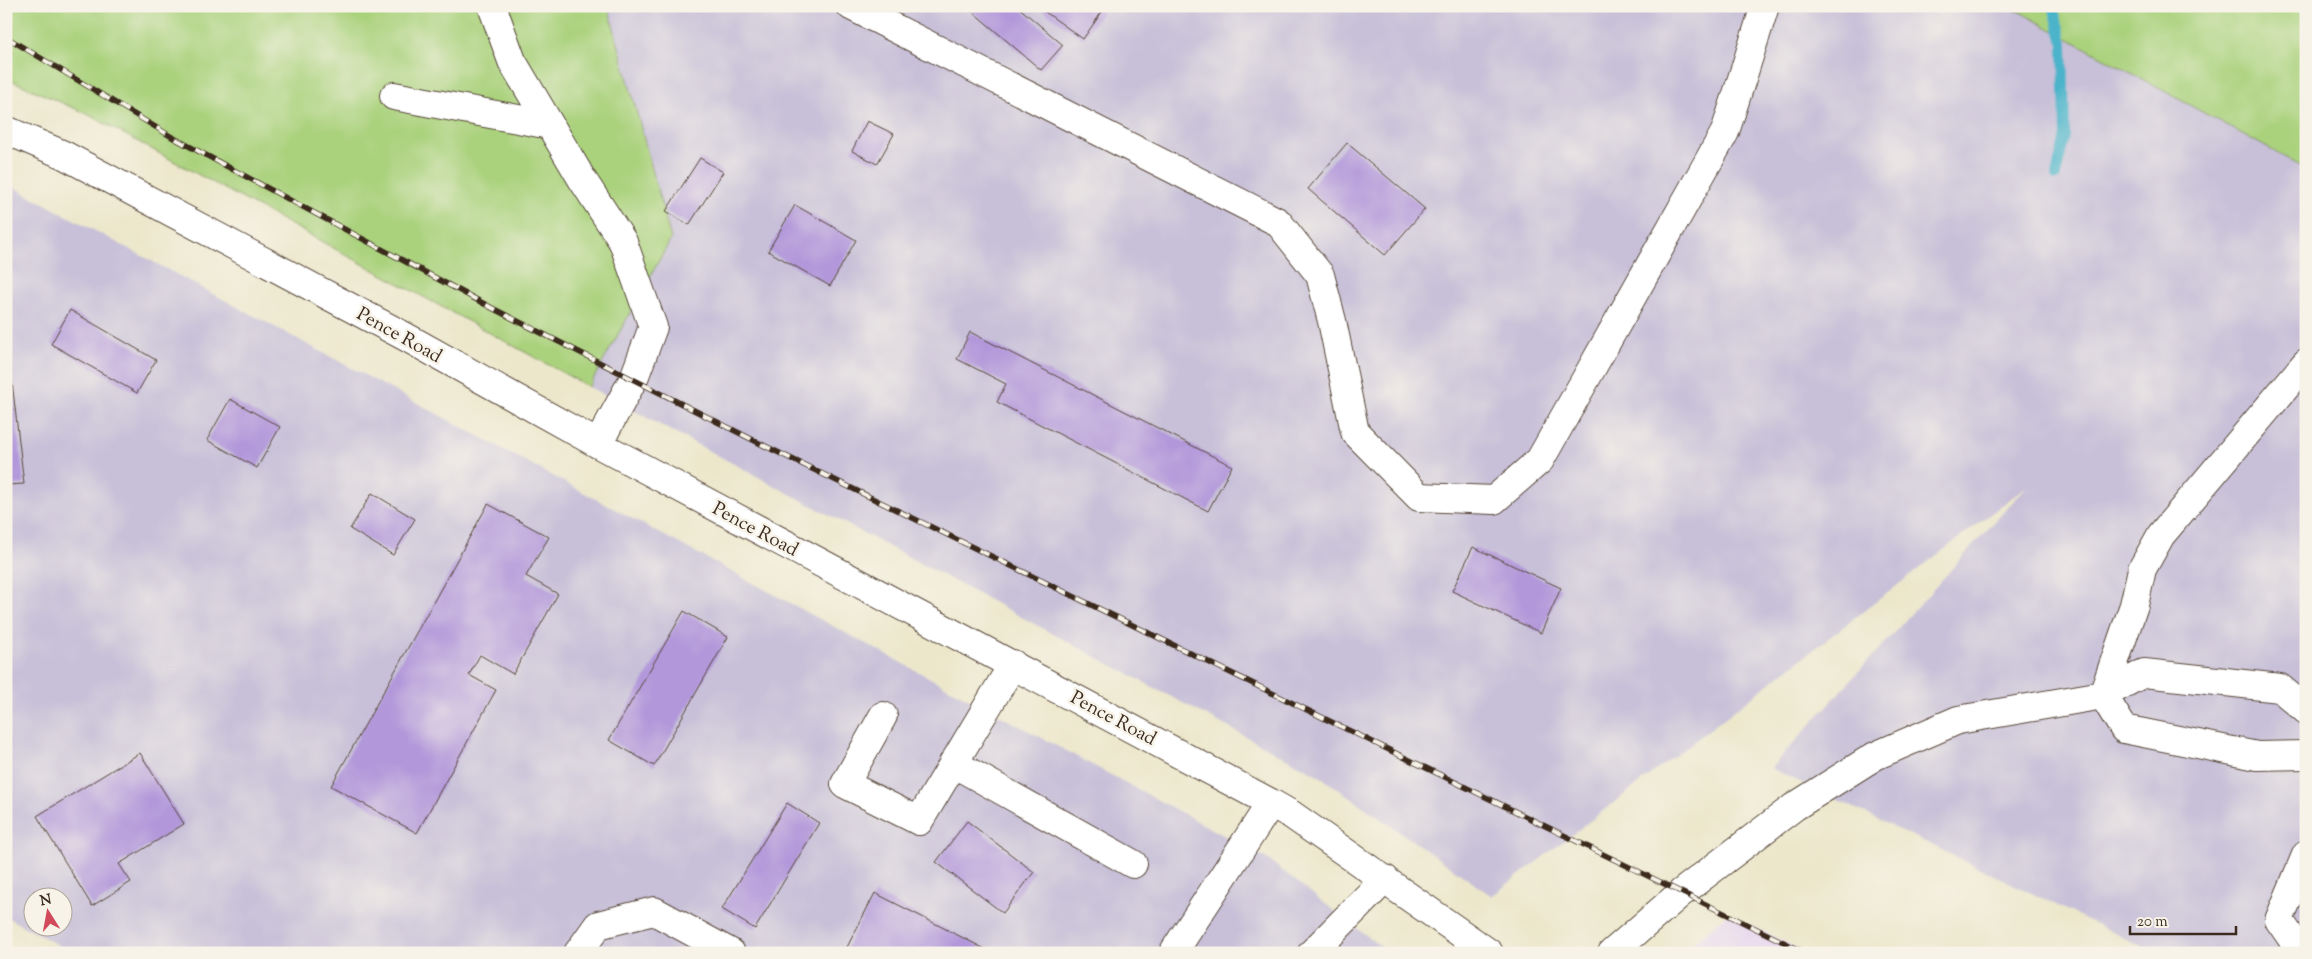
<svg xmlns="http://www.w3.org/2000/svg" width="2312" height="959" font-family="'Sorts Mill Goudy',serif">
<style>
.built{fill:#e5d3f0}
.industrial{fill:#c7c0d8;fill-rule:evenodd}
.green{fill:#aad27d;stroke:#727e4e}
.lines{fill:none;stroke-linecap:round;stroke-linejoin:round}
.stream{stroke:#4cb4cb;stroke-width:10}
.building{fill:#b298da}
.minor-casing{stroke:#564638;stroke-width:30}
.minor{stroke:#fff;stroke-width:28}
.rail-casing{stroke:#3b2a1e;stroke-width:5.5}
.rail{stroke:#f7f3e8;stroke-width:4;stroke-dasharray:11;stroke-linecap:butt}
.labels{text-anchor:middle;stroke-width:5;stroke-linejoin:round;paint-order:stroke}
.street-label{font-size:19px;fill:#3b2a1e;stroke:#f7f3e8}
</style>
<rect width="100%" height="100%" fill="#f7f3e8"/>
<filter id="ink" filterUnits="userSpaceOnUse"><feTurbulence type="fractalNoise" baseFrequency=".02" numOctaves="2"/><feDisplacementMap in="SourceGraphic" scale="10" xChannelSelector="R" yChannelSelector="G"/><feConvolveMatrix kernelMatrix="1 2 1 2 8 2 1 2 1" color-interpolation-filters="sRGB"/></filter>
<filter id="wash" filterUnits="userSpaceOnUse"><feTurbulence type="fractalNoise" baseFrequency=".0096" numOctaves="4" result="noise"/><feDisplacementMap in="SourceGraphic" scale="20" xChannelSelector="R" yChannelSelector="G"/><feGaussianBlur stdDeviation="1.12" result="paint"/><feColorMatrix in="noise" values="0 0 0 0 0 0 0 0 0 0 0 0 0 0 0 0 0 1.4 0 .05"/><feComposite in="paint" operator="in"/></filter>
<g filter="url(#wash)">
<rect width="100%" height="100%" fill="#ece7cb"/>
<path class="built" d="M1728,914L1806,953H1681Z"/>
<path class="industrial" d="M608,6H2009L2306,169V953H2156L1771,768L2027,486L1492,896L1318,775L589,387L671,238Z
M6,183L1266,858L1389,953H73L6,917ZM32,896H62V926H32Z"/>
<path class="green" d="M6,6H608L671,239L589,387L87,114L6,78Z
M2009,6H2306V169Z"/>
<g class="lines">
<path class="stream" d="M2053,6L2063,43L2065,135L2056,176"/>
</g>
<g id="blocks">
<path class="building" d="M966,6H1017L1063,45L1041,70Z
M1043,6H1106L1083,39L1041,9Z
M867,121L894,134L877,164L852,151Z
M1347,143L1425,209L1385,255L1308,189Z
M700,158L723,172L689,225L666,211Z
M795,205L856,240L830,286L768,251Z
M70,310L156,360L137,393L51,344Z
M6,331L24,484L6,485Z
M970,332L1232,466L1208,511L997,402L1006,384L957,359Z
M230,399L280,427L257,468L207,440Z
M372,493L415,519L393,555L350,529Z
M488,504L549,537L526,576L558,594L513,674L480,655L469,675L496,690L417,833L331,786Z
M1473,547L1561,588L1541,633L1452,591Z
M684,611L728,637L654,766L609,740Z
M140,753L184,824L119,864L131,882L92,906L37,816Z
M787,803L819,823L755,929L722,909Z
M967,821L1034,872L1003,913L936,862Z
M875,893L985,949L983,953H844Z"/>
</g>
</g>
<g filter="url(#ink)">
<use href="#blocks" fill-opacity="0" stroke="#564638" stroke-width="1"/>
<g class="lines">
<defs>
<path id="minor" d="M492,6L512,61L582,179L623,242L653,327L634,378L598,444
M851,6L1278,222L1320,275L1332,321L1355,432L1419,497L1494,500L1540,460L1725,132L1765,6
M394,96L550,125
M6,130L64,155L406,337L598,444L1271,803L1292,815L1489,953
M2103,695L2134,605L2142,569L2161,535L2306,363
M2103,695L2124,729L2257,756L2306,755
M883,716L845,784L919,821L1013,664
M953,763L1133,864
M578,953L598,925L654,911L731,953
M1173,953L1271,803
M1312,953L1385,879
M1612,953L1681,893L1794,807L1875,756L1958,720L2103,695L2144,673L2280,688L2306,710
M2302,953L2279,920L2306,855"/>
</defs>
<use href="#minor" class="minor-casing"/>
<use href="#minor" class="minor"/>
<defs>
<path id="rail" d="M6,37L172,137L492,308L765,446L1806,953"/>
</defs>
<use href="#rail" class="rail-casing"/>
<use href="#rail" class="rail"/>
</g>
</g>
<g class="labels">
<g class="street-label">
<text transform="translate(400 334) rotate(29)" y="7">Pence Road</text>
<text transform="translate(756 528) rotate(28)" y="7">Pence Road</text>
<text transform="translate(1114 717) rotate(28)" y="7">Pence Road</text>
</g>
</g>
<rect width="2312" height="959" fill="none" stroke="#f7f3e8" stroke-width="25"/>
<g transform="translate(48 912) rotate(349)"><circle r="24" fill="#f7f3e8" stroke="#aca397"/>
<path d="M0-4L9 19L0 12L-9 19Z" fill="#d1495b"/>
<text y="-8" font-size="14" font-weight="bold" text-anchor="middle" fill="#3b2a1e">N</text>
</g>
<path d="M2130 926v8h106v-8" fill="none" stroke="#3b2a1e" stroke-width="2.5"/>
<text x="2137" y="926" font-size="15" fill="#3b2a1e" stroke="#f7f3e8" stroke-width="4" paint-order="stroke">20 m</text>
</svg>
